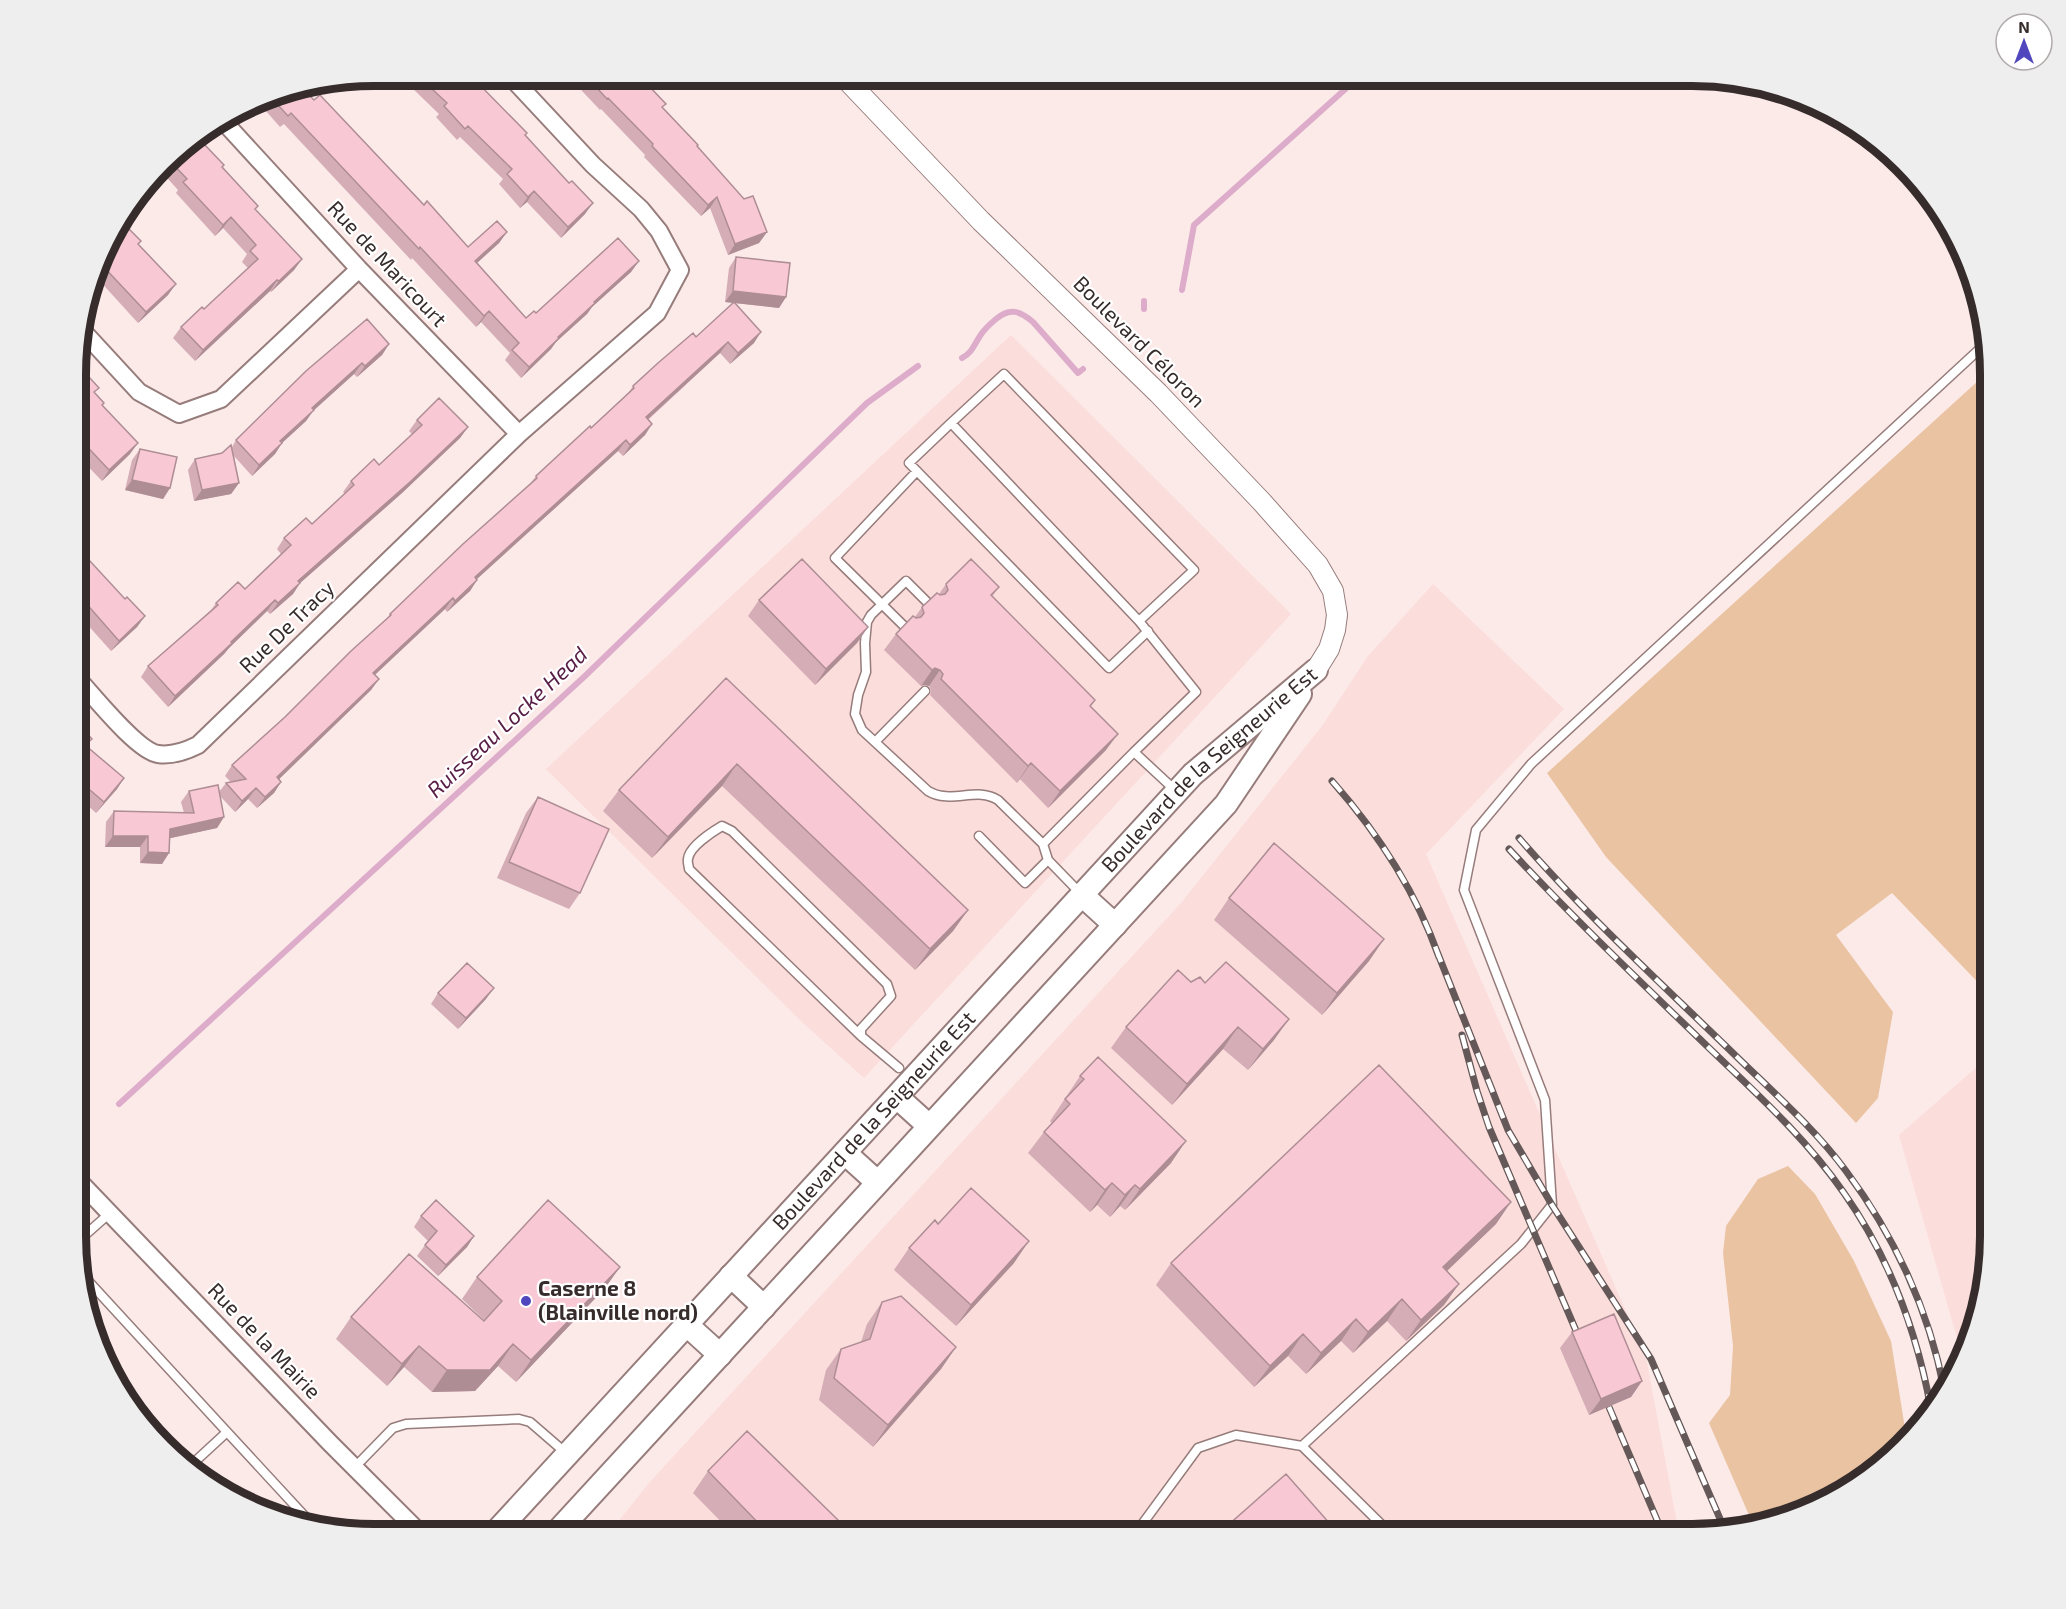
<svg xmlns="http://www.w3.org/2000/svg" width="2066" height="1609" font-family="'Exo 2',sans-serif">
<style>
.built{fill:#fbdddb}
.green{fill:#eac3a2}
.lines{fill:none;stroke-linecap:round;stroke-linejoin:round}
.stream{stroke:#ddacca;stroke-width:6}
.service-casing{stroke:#967c7b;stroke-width:11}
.minor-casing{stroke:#967c7b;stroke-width:20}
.tertiary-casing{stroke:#967c7b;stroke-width:22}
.secondary-casing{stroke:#967c7b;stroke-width:26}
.service{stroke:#fff;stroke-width:8}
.minor{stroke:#fff;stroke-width:16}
.tertiary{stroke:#fff;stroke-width:20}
.secondary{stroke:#fff;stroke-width:22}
.rail-casing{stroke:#645958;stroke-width:7}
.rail{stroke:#fff;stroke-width:4.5;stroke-dasharray:14;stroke-linecap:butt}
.wall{fill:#d5adb7}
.shaded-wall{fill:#ae8d95}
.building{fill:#f8c9d5;stroke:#ae8d95;stroke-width:1.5}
.poi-dot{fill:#5046bd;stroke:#fff;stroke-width:2}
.labels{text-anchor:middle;stroke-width:4.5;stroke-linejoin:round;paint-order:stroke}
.street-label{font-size:21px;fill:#362c2b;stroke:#fff}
.poi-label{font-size:21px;font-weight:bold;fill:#362c2b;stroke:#fff;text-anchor:start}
.water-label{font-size:22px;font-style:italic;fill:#571d45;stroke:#fff}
.rim{fill:none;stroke:#362c2b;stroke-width:8}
</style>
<rect width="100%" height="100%" fill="#fceae9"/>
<path class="built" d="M1011,335L1291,614L864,1078L802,1022L546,769Z
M1433,584L1564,709L1426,854L1646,1357L1679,1534L609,1533L649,1483L1181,903L1322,726L1368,656Z
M1986,1059L1990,1063V1256L1968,1350L1963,1359L1899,1135Z"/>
<path class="green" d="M1990,370L1991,996L1892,893L1836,935L1893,1012L1878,1098L1856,1123L1606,857L1547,773Z
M1788,1166L1815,1194L1854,1261L1891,1341L1907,1441L1859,1484L1807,1511L1752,1522L1709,1423L1730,1395L1733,1346L1723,1253L1726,1226L1758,1179Z"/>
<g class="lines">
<path class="stream" d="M1182,290L1194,225L1361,75
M1144,309V301
M962,358C972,353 974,345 980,336C984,329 990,324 996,319C1010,307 1020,311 1033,322L1078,373L1083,369
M119,1104L585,676L867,403L918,366"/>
<defs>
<path id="service" d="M951,423L909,463L1109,668L1148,631
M930,605L906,581L871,615L867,622L865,643L866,672L858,695L855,714L862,730L928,791C951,805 977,786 998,800L1043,844
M906,628L835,558L917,471
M875,742L925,691
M1134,752L1196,692L1139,621L951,423L1004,374L1194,570L1139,621
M979,836L1025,883L1048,860L1082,895
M1048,860L1043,844L1134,752L1176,791
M861,1036L689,869C689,867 687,861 688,859C689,847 712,832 722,826L732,831L887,984L891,996L861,1029V1036L899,1068
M76,1243L110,1213
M80,1272L227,1432L189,1467
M227,1432L311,1523
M1302,1446L1521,1244L1552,1205L1545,1100L1464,890L1476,830L1531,764L1985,344
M354,1468L393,1428L406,1424L519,1419L530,1422L567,1454
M1135,1534L1198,1448L1236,1435L1302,1446L1391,1534"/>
<path id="minor" d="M224,122L359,269L519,434
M80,328L139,392L179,414L221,399L359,269
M77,678C93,695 137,751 158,754C172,756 186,751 198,745L519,434L657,313L680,270L659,231L641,209L593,165L509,75
M76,1178L330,1443L420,1533"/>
<path id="tertiary" d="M842,75L981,221L1158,393L1261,501L1318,565L1333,591L1337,615L1335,630L1329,649L1316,670"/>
<g id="secondary">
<path d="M1082,895L1115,925"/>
<path d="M897,1097L929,1126"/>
<path d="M845,1153L877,1182"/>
<path d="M731,1276L764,1307"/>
<path d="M687,1325L720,1355"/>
<path id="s1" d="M495,1533L1193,774L1316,670"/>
<path d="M556,1533L1226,804L1300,694"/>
</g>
</defs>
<use href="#service" class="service-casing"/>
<use href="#minor" class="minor-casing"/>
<use href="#tertiary" class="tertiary-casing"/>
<use href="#secondary" class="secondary-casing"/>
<use href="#service" class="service"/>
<use href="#minor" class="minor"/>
<use href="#tertiary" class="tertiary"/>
<use href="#secondary" class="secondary"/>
<defs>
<path id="rail" d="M1332,781C1378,833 1416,892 1439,957
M1519,838C1587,916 1663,985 1737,1057C1774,1093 1815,1129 1846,1171C1894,1235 1929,1310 1944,1389
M1509,849C1573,918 1641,982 1708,1047C1756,1093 1806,1138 1844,1193C1889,1257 1917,1332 1931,1409
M1436,949L1508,1130L1552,1205L1651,1359L1724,1528
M1462,1035L1477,1091L1489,1127L1580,1340
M1609,1407L1663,1534"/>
</defs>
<use href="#rail" class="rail-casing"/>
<use href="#rail" class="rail"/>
</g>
<path class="wall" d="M410,75H470L526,135L585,214L561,238L527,202L520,208L499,184L503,179L460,137L457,140L436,117L439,114L409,85L414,79Z
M567,75H632L663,108L697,147L767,232L759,243L728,255L710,208L701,216L644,157L645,155L601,109L600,110Z
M277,91L314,100L468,247L507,232L499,243L477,263L526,318L639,261L631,272L592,307L587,314L556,342L551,349L521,378L505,360L510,353L481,322L476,327L412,258L411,260L284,124L280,127L258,102Z
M177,149L223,167L256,210L302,259L294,270L271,292L270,291L195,361L173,338L181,327L204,309L248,268L242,262L247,254L223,228L215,236L176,193L178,190L160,170Z
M115,224L122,227L141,241L138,244L168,295L138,323L97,278Z
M736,257L786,297L779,308L735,303L754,343L730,364L720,353L648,420L652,424L645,435L623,456L618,451L477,579V580L470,591L447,612L445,609L375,675L379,679L371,690L279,779L281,782L274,793L257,808L248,799L235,812L220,796L224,817L217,828L170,838L169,853L162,864L140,863V847H105L106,822L114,811L184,813L181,802L189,791L219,792L226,783L231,782L225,776L232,765L285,717L386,620L390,614L530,484L536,476L591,428L627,395L633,386L696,337L733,303L725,302L729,268Z
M389,344L382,355L357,377L354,374L313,411L306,421L282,443L275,454L252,476L234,456L239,483L231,494L194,501L188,470L195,459L222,453L232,447L236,440Z
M78,365L95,393L104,403L103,406L130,454L102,481L77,455V440L79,437L77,435Z
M417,420L468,427L460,438L402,493L300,583L293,594L270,614L267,611L229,648L224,654L168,707L141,677L148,666L211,610L216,603L245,589L281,554L277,549L284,538L312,524L345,494L343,492L351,481L379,465L412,434L409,431Z
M140,449L170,488L163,499L125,490L132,460Z
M77,547L125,599L145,616L137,627L111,651L77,613Z
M946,584L999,587L992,597L1091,707L1106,750L1048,808L1020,779L1017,783L930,695L931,690L929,686L924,685L921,686L884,650L896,634L915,617L922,607L939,594Z
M759,600L868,627L857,643L815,685L748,616Z
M726,678L968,910L953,931L915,970L722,786L652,858L603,811L619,790Z
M77,723L86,746L124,778L117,789L96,813L77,796Z
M538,797L580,893L569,909L497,878L526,813Z
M1229,898L1384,939L1369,961L1322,1015L1214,920Z
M1191,982L1205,983L1274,1040L1248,1070L1223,1049L1172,1105L1111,1048L1126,1027Z
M438,993L486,999L458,1029L431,1004Z
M1080,1076L1171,1163L1125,1210L1120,1206L1110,1217L1097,1205L1090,1212L1028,1153L1044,1132L1052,1123L1050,1121Z
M421,1216L474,1236L467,1247L438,1276L417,1256L428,1241L414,1227Z
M1496,1224L1447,1271L1459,1284L1444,1305L1406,1341L1387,1321L1353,1353L1341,1341L1306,1374L1288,1356L1254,1387L1156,1285L1171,1263Z
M909,1248L1014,1263L956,1326L894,1270Z
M620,1267L605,1288L516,1382L498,1366L475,1391L432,1392L404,1367L387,1386L336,1339L351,1317L484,1321H485L462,1299L477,1277Z
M882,1302L956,1347L941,1369L873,1447L819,1400L826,1370L841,1349L861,1342L867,1324Z
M1572,1332L1642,1381L1631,1397L1589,1415L1560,1348Z
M708,1471L838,1520L828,1534H733L693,1493Z"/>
<path class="shaded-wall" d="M534,191L527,202L520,208L528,197Z
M717,197L710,208L701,216L708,205Z
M593,203L585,214L561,238L568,227Z
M231,217L223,228L215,236L223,225Z
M507,232L499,243L467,272L475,261Z
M767,232L759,243L728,255L735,244Z
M302,259L294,270L271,292L279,281Z
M639,261L631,272L592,307L587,314L556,342L551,349L521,378L529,367L558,337L594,302Z
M277,280L270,291L195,361L203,350Z
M176,284L168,295L138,323L146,312Z
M733,291L786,297L779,308L725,302Z
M489,311L481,322L476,327L484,316Z
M761,332L754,343L730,364L738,353Z
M728,342L720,353L638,428L646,417Z
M389,344L382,355L357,377L365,366Z
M362,363L354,374L313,411L306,421L282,443L275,454L252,476L259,465L280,441L312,408Z
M652,424L645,435L623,456L630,445Z
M468,427L460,438L402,493L290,592L298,581Z
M626,440L618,451L467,588L475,577Z
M138,443L130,454L102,481L109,470Z
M132,480L170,488L163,499L125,490Z
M239,483L231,494L194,501L202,490Z
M477,580L470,591L447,612L455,601Z
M300,583L293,594L270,614L278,603Z
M453,598L445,609L365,684L373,673Z
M275,600L267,611L229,648L224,654L168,707L175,696Z
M145,616L137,627L111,651L119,641Z
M868,627L857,643L815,685L826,669Z
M935,668L940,670L929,686L924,685L921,686L932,670Z
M379,679L371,690L270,788L277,777Z
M1118,734L1106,750L1048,808L1060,791Z
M1031,763L1020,779L1017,783L1028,766Z
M737,764L722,786L652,858L668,837Z
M124,778L117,789L96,813L104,802Z
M281,782L274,793L257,808L265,797Z
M256,788L248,799L235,812L242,801Z
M224,817L217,828L162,840L170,829Z
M113,836H148L140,847H105Z
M148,852L169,853L162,864L140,863Z
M968,910L953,931L915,970L930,949Z
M1384,939L1369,961L1322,1015L1337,993Z
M494,988L486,999L458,1029L466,1018Z
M1289,1019L1274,1040L1248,1070L1263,1049Z
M1238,1027L1223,1049L1172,1105L1187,1084Z
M1186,1141L1171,1163L1125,1210L1140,1189Z
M1112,1183L1097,1205L1090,1212L1105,1190Z
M1135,1185L1120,1206L1110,1217L1125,1195Z
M1511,1202L1496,1224L1428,1289L1443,1267Z
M474,1236L467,1247L438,1276L446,1265Z
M1029,1241L1014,1263L956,1326L971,1305Z
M620,1267L605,1288L516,1382L531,1360Z
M1459,1284L1444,1305L1406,1341L1421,1320Z
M1402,1299L1387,1321L1353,1353L1368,1332Z
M1356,1319L1341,1341L1306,1374L1321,1353Z
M1303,1334L1288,1356L1254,1387L1270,1366Z
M513,1344L498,1366L475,1391L432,1392L447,1370Z
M419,1346L404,1367L387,1386L402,1364Z
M956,1347L941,1369L873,1447L888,1425Z
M1642,1381L1631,1397L1589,1415L1601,1399Z
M838,1520L828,1534H825Z"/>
<path class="building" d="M417,75H470L527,133L525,135L569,183L572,181L593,203L568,227L534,191L528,197L507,174L512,169L468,126L465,129L444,106L447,103Z
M585,75H632L643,87L646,83L666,104L662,107L698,145L697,146L744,199L753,196L767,232L735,244L717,197L708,205L652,146L653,144L608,98L607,99Z
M301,87L314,100L320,95L424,205L427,201L468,247L497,221L507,232L475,261L526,318L534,311L536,313L618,238L639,261L594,302L595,303L558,337L559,338L529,367L512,350L519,343L489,311L484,316L420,247L419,249L291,113L288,116L269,95L277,91Z
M194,139L200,145L203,143L224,165L222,167L258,206L255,209L302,259L279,281L277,280L203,350L181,327L202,307L204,309L258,259L250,251L256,245L231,217L223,225L183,182L187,179L168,159L177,149Z
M117,222L122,227L125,225L141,241L138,244L176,284L146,312L101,264L115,224Z
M736,257L790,263L786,297L733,291Z
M734,302L761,332L738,353L728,342L646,417L652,424L630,445L626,440L475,577L477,580L455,601L453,598L373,673L379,679L277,777L281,782L265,797L256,788L242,801L226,783L246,779L232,765L285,717L351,651L391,615L390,614L463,544L537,478L536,476L590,426L591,428L634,388L633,386L658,363L693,333L696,337Z
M367,319L389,344L365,366L362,363L312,408L314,410L280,441L282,443L259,465L236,440L306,371Z
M78,365L99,388L94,392L104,403L102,405L138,443L109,470L79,438L89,428L77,416Z
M439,398L468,427L410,482L298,581L300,583L278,603L275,600L231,642L232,643L175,696L148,666L218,605L216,603L238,582L245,589L291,545L284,538L306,518L312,524L354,485L351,481L374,459L379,465L422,425L417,420Z
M231,445L239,483L202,490L195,459L222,453Z
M140,449L177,457L170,488L132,480Z
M77,547L125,599L127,597L145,616L119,641L77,593Z
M802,559L868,627L826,669L759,600Z
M971,559L999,587L991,595L1095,700L1090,706L1118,734L1060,791L1031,763L1028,766L941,679L943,674L940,670L935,668L932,670L896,634L913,616L916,618L921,617L924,613L922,607L937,593L940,595L945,594L948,590L946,584Z
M726,678L968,910L930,949L737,764L668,837L619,790Z
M77,723L92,739L85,745L124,778L104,802L77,779Z
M218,785L224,817L170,829L169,853L148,852V836H113L114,811L194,813L189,791Z
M538,797L609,829L580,893L509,862Z
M1274,843L1384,939L1337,993L1229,898Z
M1226,962L1289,1019L1263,1049L1238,1027L1187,1084L1126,1027L1178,970L1191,982L1200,977L1205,983Z
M467,963L494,988L466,1018L438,993Z
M1098,1057L1186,1141L1140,1189L1135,1185L1125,1195L1112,1183L1105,1190L1044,1132L1070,1104L1065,1099L1084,1079L1080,1076Z
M1379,1065L1511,1202L1443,1267L1459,1284L1421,1320L1402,1299L1368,1332L1356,1319L1321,1353L1303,1334L1270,1366L1171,1263Z
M971,1188L1029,1241L971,1305L909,1248L935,1220L938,1224Z
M436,1200L474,1236L446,1265L425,1245L437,1231L421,1216Z
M548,1200L620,1267L531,1360L513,1344L490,1370H447L419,1346L402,1364L351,1317L409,1254L484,1321L502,1301L477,1277Z
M901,1296L956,1347L888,1425L834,1378L841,1349L870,1339L882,1302Z
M1614,1314L1642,1381L1601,1399L1572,1332Z
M747,1431L838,1520L825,1534H769L708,1471Z
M1286,1474L1339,1534H1218Z"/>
<circle class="poi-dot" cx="526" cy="1301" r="6"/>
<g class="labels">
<g class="street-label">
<text transform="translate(387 264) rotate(47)" y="7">Rue de Maricourt</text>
<text transform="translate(1139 342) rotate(45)" y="7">Boulevard Céloron</text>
<text transform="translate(287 627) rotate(-44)" y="7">Rue De Tracy</text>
<text dy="7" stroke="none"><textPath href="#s1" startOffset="1046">Boulevard de la Seigneurie Est</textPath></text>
<text dy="7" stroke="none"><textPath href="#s1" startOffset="560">Boulevard de la Seigneurie Est</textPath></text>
<text transform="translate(264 1341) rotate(46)" y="7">Rue de la Mairie</text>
</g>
<g class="poi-label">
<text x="538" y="1296">Caserne 8<tspan x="538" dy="24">(Blainville nord)</tspan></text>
</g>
<g class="water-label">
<text transform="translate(507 722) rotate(-43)" y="8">Ruisseau Locke Head</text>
</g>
</g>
<path d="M0 0H2066V1609H0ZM374 86H1692A288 288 0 0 1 1980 374V1236A288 288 0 0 1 1692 1524H374A288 288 0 0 1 86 1236V374A288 288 0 0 1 374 86Z" fill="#efeeee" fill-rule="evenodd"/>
<path class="rim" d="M374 86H1692A288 288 0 0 1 1980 374V1236A288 288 0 0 1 1692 1524H374A288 288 0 0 1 86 1236V374A288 288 0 0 1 374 86Z"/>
<g transform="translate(2024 42)"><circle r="28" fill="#ffffff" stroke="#afabaa" stroke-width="1.5"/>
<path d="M0-4.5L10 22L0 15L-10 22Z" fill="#5046bd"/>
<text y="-9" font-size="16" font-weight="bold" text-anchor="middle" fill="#362c2b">N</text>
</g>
</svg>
